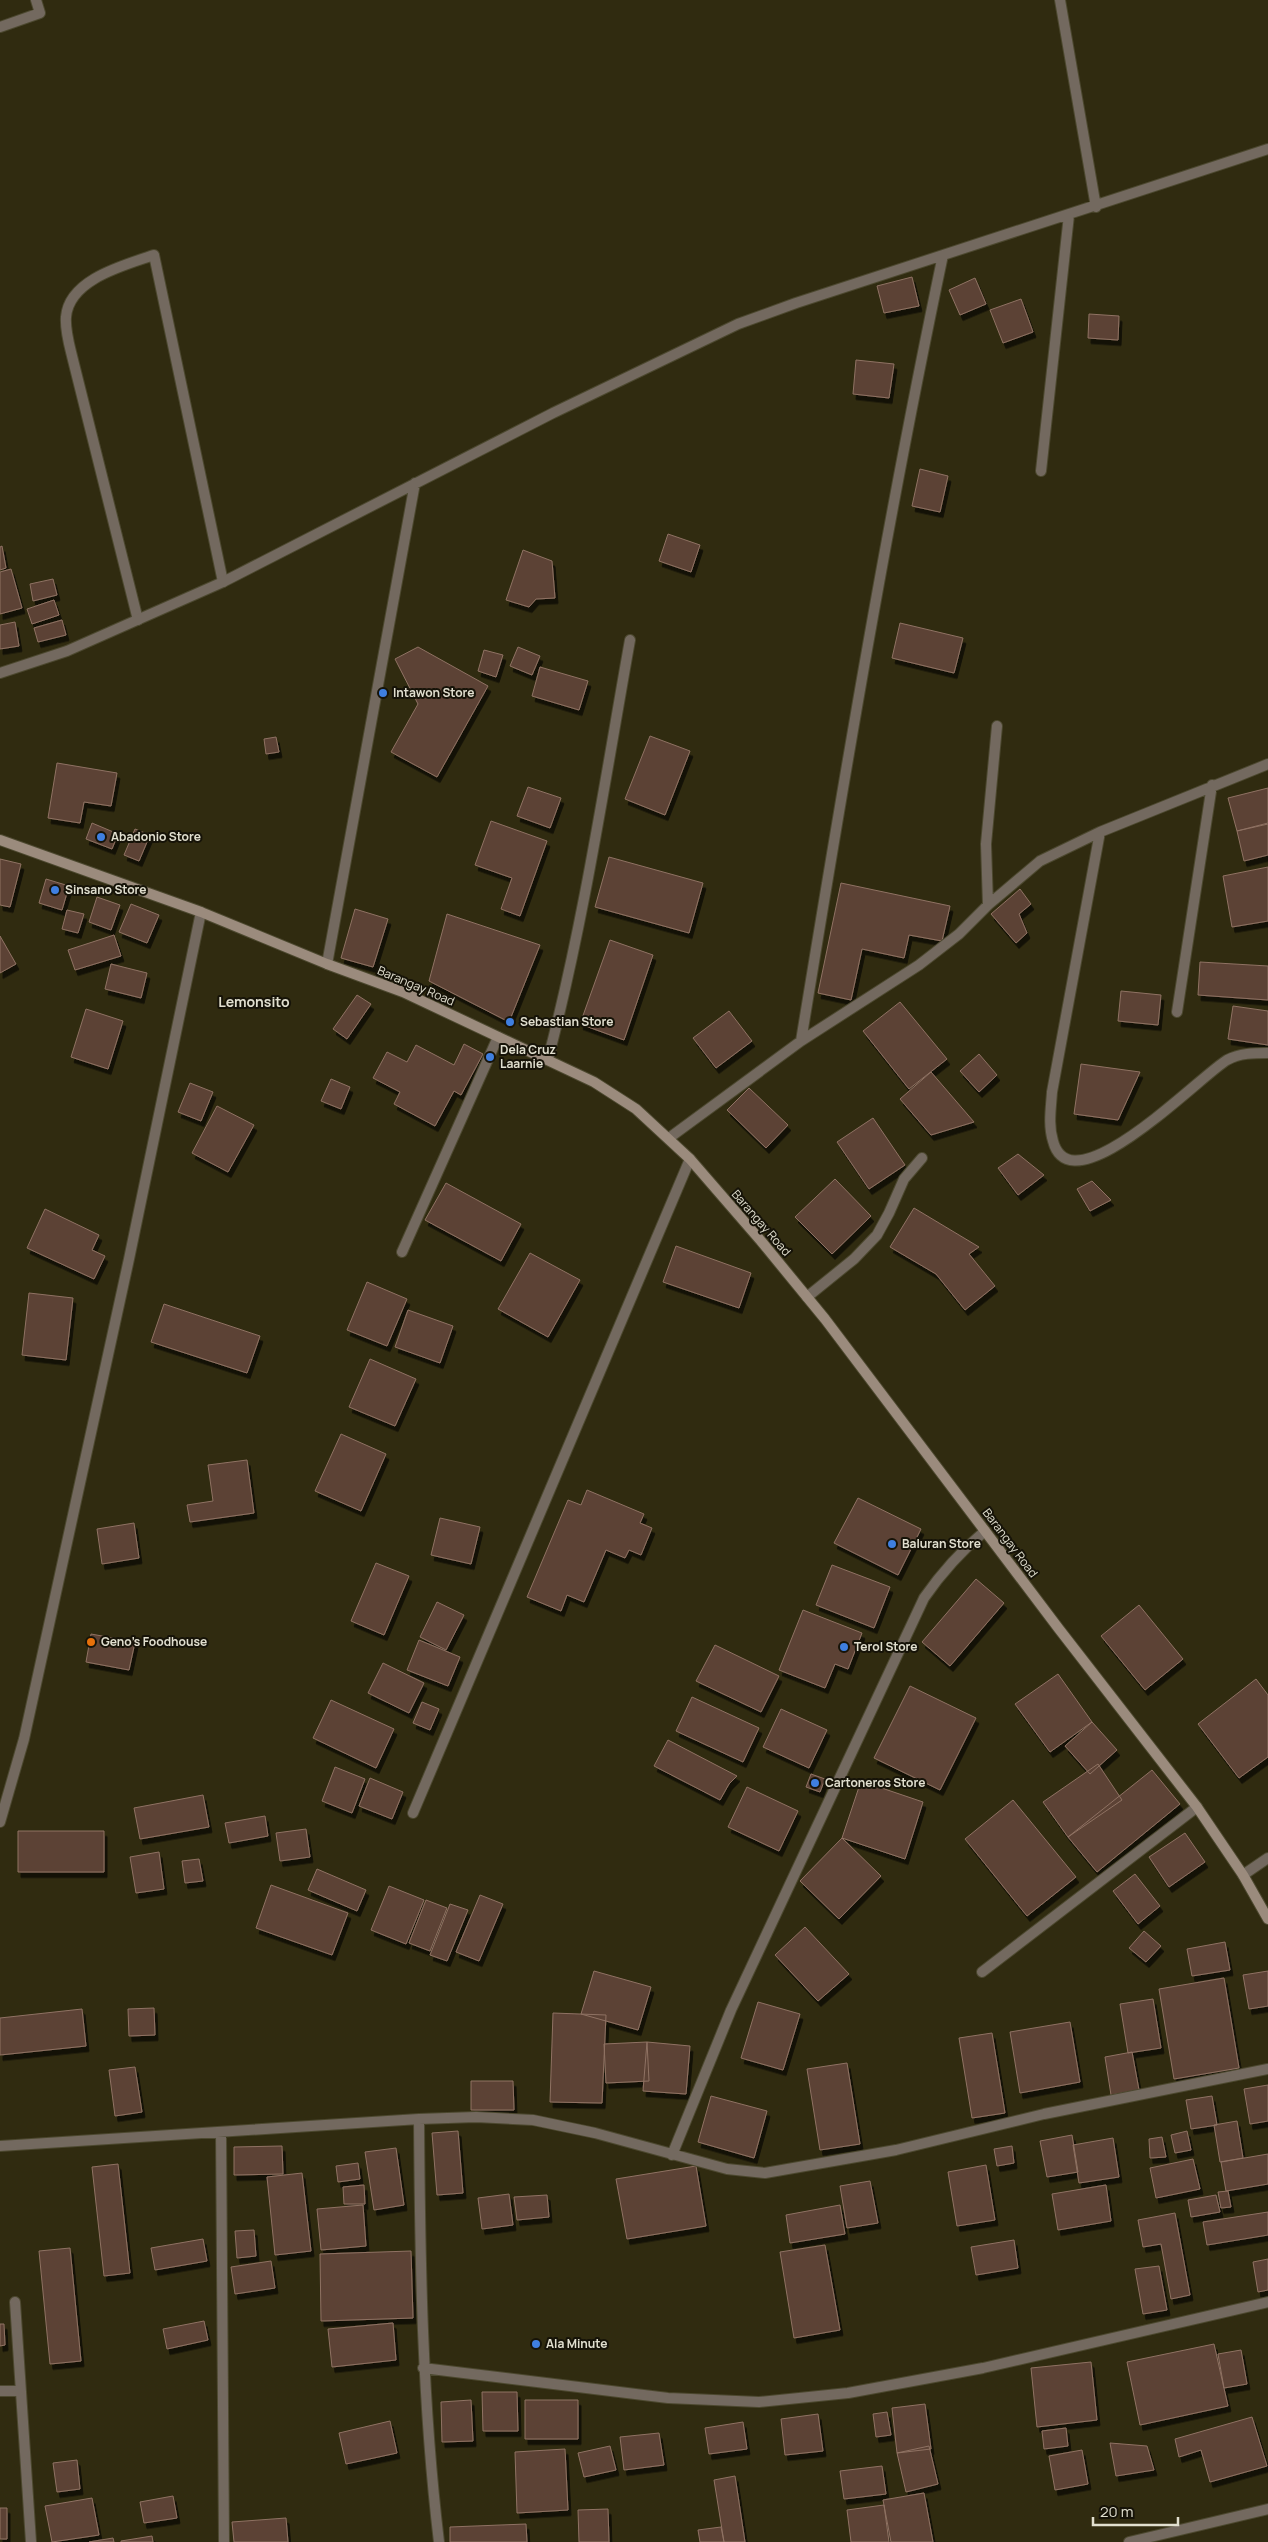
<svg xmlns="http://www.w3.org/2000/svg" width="1268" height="2542" font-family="Manrope,sans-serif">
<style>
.building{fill:#5c4235;stroke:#8f7263;filter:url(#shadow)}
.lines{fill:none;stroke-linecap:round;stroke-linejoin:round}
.lane-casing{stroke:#4c482f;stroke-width:12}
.street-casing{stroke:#4c482f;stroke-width:12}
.secondary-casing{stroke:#4c482f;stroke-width:12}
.lane{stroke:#73695f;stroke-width:10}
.street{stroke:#73695f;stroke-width:10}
.secondary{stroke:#9b8b7d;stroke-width:10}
.shop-dot{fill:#3f7fe0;stroke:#161308;stroke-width:2}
.food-dot{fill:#e8710a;stroke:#161308;stroke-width:2}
.labels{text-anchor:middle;stroke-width:4;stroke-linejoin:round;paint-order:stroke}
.poi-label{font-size:12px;font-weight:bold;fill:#e1dfcf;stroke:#161308;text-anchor:start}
.street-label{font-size:12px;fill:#e1dfcf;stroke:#161308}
.neighbourhood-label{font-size:14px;font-weight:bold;fill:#e1dfcf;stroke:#161308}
</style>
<defs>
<filter id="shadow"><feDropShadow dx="3" dy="5.5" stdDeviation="0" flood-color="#0009"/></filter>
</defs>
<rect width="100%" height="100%" fill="#302b10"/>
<path class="building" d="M912,277L919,306L884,313L877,286Z
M975,278L986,304L960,315L949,290Z
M1021,299L1033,332L1003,343L990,310Z
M1089,314L1119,316L1118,340L1088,338Z
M856,360L894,364L889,398L853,394Z
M920,469L948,476L940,512L912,506Z
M668,534L700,545L691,572L659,561Z
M2,546L6,568L0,570V547Z
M523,550L552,561L555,598L536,599L529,607L506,600Z
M11,569L22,608L0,614V572Z
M53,579L57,595L33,601L30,584Z
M54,600L59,615L32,624L27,609Z
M62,620L66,635L38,642L34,628Z
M15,622L19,646L0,649V625Z
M900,623L963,638L954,673L892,658Z
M418,647L488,686L437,777L391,752L418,704L395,659Z
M518,647L540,656L532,675L510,666Z
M484,650L503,655L496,677L478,671Z
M540,667L588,681L579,710L532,696Z
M650,736L690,751L665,815L625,799Z
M276,737L279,752L266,754L264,739Z
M57,763L117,773L111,806L84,802L80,823L48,818Z
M528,787L561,798L550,828L517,816Z
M1268,788V823L1237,831L1228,798Z
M491,821L547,841L520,916L501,909L512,878L475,865Z
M92,823L118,834L112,849L86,839Z
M1268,824V855L1244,861L1237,831Z
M135,829L150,835L139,861L124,855Z
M609,857L703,883L689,933L595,907Z
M0,859L21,864L10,907L0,905Z
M1268,867V921L1232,927L1223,876Z
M46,879L69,886L62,910L39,903Z
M841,883L950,906L942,941L909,935L904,958L862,949L851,1000L818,993Z
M1020,889L1031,904L1019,914L1027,933L1016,943L991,914Z
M97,897L120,905L111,930L89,922Z
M131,904L159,915L147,943L119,932Z
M355,909L388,919L373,967L341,958Z
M67,910L84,914L78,933L62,929Z
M447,914L540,945L509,1022L429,981Z
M114,935L121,956L75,970L68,950Z
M0,936L16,964L0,973Z
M610,940L653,955L624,1040L580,1024Z
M1200,962L1268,966V1000L1198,995Z
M111,964L147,973L141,998L105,989Z
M1121,991L1161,995L1158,1025L1118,1021Z
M357,995L371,1004L347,1039L333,1029Z
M900,1002L947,1059L909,1089L863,1031Z
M1233,1006L1268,1011V1045L1228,1039Z
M86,1009L123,1021L108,1069L71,1057Z
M729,1011L752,1041L716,1068L693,1038Z
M464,1044L483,1054L461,1095L454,1091L435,1126L394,1104L400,1092L373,1078L387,1052L407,1062L416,1045L454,1065Z
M979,1054L997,1075L979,1092L960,1071Z
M1081,1064L1140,1072L1118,1120L1074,1114Z
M931,1072L974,1122L931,1135L900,1099Z
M331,1079L350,1087L341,1109L321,1101Z
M190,1083L213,1092L201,1121L178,1112Z
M749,1088L788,1125L766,1148L727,1110Z
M217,1106L254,1125L228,1172L192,1153Z
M873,1118L905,1165L869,1189L837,1142Z
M1018,1154L1044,1175L1018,1195L998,1168Z
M835,1179L871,1216L832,1254L795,1217Z
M1092,1181L1111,1200L1090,1211L1077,1189Z
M446,1183L521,1224L501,1261L425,1220Z
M914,1208L979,1247L969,1254L995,1286L965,1310L936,1274L890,1247Z
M45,1209L99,1235L92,1250L105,1256L94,1279L27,1248Z
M676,1246L751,1273L739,1308L663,1282Z
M530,1253L580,1280L548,1337L498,1309Z
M367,1282L407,1299L387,1346L347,1330Z
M29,1293L73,1298L66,1360L22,1355Z
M164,1304L260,1336L247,1373L151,1342Z
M408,1310L453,1326L440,1363L395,1347Z
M370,1359L416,1379L395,1426L349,1407Z
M341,1434L386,1454L361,1511L315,1491Z
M247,1460L254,1513L190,1522L187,1505L213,1501L208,1465Z
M587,1490L644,1514L640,1523L652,1528L641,1555L629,1550L625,1558L606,1550L584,1602L567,1595L561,1611L527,1597L568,1500L581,1505Z
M858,1498L921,1529L898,1575L834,1543Z
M440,1518L480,1527L471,1564L431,1555Z
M134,1523L139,1558L102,1564L97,1529Z
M376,1563L409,1576L384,1635L351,1621Z
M832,1565L890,1587L874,1628L816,1605Z
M976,1579L1004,1603L950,1666L922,1642Z
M437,1602L464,1615L446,1650L420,1637Z
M1139,1605L1183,1659L1145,1690L1101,1636Z
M803,1610L862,1633L848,1669L835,1664L825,1688L779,1670Z
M91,1634L135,1642L129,1670L86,1662Z
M419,1640L460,1657L448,1686L407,1670Z
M715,1645L779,1676L761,1712L696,1681Z
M383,1663L424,1683L409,1713L368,1693Z
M1058,1674L1092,1722L1050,1752L1015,1704Z
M1256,1679L1268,1695V1757L1239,1778L1198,1724Z
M910,1686L976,1718L940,1790L874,1758Z
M692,1697L759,1728L743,1762L676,1731Z
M331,1700L394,1729L376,1768L313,1738Z
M422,1702L439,1709L430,1730L413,1723Z
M781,1709L827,1730L809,1768L763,1747Z
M1092,1722L1117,1750L1090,1774L1065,1746Z
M668,1740L737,1776L729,1784L720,1800L654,1766Z
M1098,1764L1122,1800L1068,1837L1043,1802Z
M335,1767L365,1779L352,1813L322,1801Z
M1152,1770L1180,1804L1097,1872L1068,1837Z
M811,1774L825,1779L820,1792L806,1787Z
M370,1778L403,1792L392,1819L359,1806Z
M861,1781L923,1802L905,1859L842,1838Z
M747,1787L798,1811L779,1851L728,1827Z
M203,1795L209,1827L140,1839L134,1808Z
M1013,1800L1076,1877L1027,1916L965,1839Z
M265,1816L268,1836L229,1843L225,1823Z
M306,1829L310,1857L280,1861L276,1833Z
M18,1831H104V1872H18Z
M1185,1833L1205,1862L1169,1887L1149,1857Z
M842,1838L881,1876L839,1919L800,1881Z
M159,1852L164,1889L136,1893L130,1857Z
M199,1859L203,1881L185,1883L182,1861Z
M317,1869L366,1890L357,1911L308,1890Z
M1135,1874L1160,1906L1138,1924L1113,1891Z
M271,1885L348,1913L332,1955L256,1928Z
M389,1886L424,1900L406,1944L371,1930Z
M480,1895L503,1904L479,1961L456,1952Z
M426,1900L447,1908L430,1951L409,1943Z
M450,1904L468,1910L447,1961L430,1955Z
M805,1927L849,1974L818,2001L775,1955Z
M1144,1931L1161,1946L1146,1962L1129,1948Z
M1225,1942L1230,1970L1192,1976L1187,1949Z
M594,1971L651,1987L638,2030L581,2014Z
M1268,1971V2006L1249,2009L1243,1975Z
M1224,1978L1239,2068L1174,2079L1159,1989Z
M1153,1999L1161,2048L1128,2053L1120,2004Z
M758,2002L800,2014L783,2070L741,2058Z
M154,2008L155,2035L129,2036L128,2009Z
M82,2009L86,2046L0,2055V2018Z
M553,2013L606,2015L602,2103L550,2102Z
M1070,2022L1080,2082L1020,2093L1010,2032Z
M992,2033L1005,2113L972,2118L959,2038Z
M647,2042L690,2046L686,2094L643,2091Z
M647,2042L649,2081L606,2083L604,2044Z
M1132,2052L1139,2090L1111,2095L1105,2057Z
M847,2063L860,2144L820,2150L807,2069Z
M135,2067L142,2112L115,2116L109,2070Z
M471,2081H513L514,2110H471Z
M1268,2085V2121L1250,2124L1244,2089Z
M711,2096L767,2111L754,2158L698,2142Z
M1212,2096L1217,2125L1191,2129L1186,2100Z
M1237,2121L1243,2158L1220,2162L1214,2125Z
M458,2131L463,2193L437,2195L432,2133Z
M1187,2131L1191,2150L1175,2153L1171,2135Z
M1072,2135L1078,2172L1047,2177L1040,2141Z
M1162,2137L1166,2157L1150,2158L1149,2139Z
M1113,2138L1119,2177L1079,2183L1073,2145Z
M282,2146L283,2174L234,2175V2147Z
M1012,2146L1014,2163L997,2166L994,2149Z
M396,2148L404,2205L374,2210L365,2152Z
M1268,2154V2184L1226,2191L1221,2162Z
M1193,2159L1200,2189L1156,2198L1150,2168Z
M358,2163L360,2179L338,2182L336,2166Z
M118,2164L130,2273L104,2276L92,2167Z
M986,2165L995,2220L957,2226L948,2172Z
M696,2166L706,2226L627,2239L616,2179Z
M302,2173L311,2251L275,2255L267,2177Z
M870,2181L878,2223L847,2228L840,2186Z
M364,2185L365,2204H344L343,2187Z
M1106,2185L1111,2221L1058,2230L1052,2194Z
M1228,2191L1231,2207L1221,2208L1218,2192Z
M509,2194L513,2225L482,2229L478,2198Z
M547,2195L549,2217L517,2220L514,2197Z
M1216,2195L1220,2212L1191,2217L1188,2200Z
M363,2205L366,2246L321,2250L317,2209Z
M840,2205L845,2234L790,2243L786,2215Z
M1268,2212V2235L1207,2245L1203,2222Z
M1175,2213L1190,2295L1171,2299L1161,2244L1143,2247L1138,2220Z
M254,2230L256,2256L237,2258L235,2231Z
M203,2239L207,2261L155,2270L151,2248Z
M1014,2240L1018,2268L976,2275L971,2247Z
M825,2245L840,2330L794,2338L780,2252Z
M70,2248L81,2361L50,2364L39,2251Z
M411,2251L413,2318L321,2321L320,2254Z
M1268,2259V2290L1258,2292L1253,2262Z
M271,2261L275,2288L235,2294L231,2267Z
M1159,2266L1167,2310L1143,2314L1135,2269Z
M204,2321L208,2340L167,2349L163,2329Z
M393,2323L396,2360L332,2367L328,2329Z
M0,2324H4L5,2345L0,2346Z
M1214,2344L1228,2406L1140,2425L1127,2362Z
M1241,2350L1247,2384L1224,2388L1218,2354Z
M1091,2362L1097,2420L1037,2427L1031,2368Z
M482,2392H517L518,2431H483Z
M471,2400L473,2441L442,2442L441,2402Z
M525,2400H578V2439H525Z
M925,2404L931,2449L897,2453L892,2408Z
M887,2412L891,2435L876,2437L873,2414Z
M818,2414L823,2451L785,2455L781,2419Z
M1252,2417L1267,2466L1210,2482L1201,2450L1179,2457L1175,2439Z
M390,2421L397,2453L346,2464L339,2433Z
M743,2422L747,2449L709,2454L705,2428Z
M1066,2428L1068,2446L1044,2449L1042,2431Z
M659,2433L664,2465L624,2470L620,2437Z
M1110,2443L1147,2446L1154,2470L1116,2476Z
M610,2446L616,2470L584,2477L578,2453Z
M929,2446L938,2484L906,2492L897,2453Z
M565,2449L568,2510L517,2513L515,2452Z
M1082,2450L1088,2484L1055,2490L1049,2456Z
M77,2460L80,2489L57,2492L53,2463Z
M882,2466L886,2494L844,2499L840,2471Z
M735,2476L745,2542H724L714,2480Z
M924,2493L933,2542H891L883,2500Z
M173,2496L177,2518L144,2523L140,2502Z
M92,2498L99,2535L52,2542L45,2506Z
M884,2505L889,2542H851L847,2510Z
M0,2508H7V2539H0Z
M608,2509L609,2542H579L578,2510Z
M286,2518L288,2542H234L232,2522Z
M526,2524L527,2542H450V2527Z
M721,2527L724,2542H700L698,2530Z
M152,2536L153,2542H121V2541Z
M113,2538L114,2542H89Z"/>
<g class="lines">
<defs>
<path id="lane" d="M138,620L72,356C69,344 65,330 66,317C69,279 125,265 154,255L223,582
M1243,1875L1268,1858"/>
<path id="street" d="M1060,0L1096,207
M0,27L40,13L36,0
M1041,471L1069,215
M0,673L67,651L223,582L553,413L738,324L796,303L1268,149
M1100,832L1052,1092C1051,1108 1048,1125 1053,1141C1071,1210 1201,1075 1227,1060C1240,1053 1254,1053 1268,1053
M988,905L986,844L997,726
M327,964L415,483
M1177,1012L1212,785
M801,1041C844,778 888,516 943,255
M548,1059C584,921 605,780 630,640
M669,1138L801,1041L919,965L959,934L988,905L1040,861L1100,832L1268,764
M402,1252L498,1037
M807,1297L854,1259L877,1235L889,1213L904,1179L922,1158
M413,1813L690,1159
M0,1822L24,1739L129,1259L201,912
M982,1972L1197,1807
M419,2119C420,2260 422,2401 439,2542
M221,2132L224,2542
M0,2146L419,2119L476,2117L533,2120L595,2133L727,2169L765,2173L896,2150L1044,2114L1268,2069
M672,2155L731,2010L924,1598C942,1572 961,1551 985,1531
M15,2302L31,2542
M423,2368L668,2398L759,2402L848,2393L983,2368L1268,2302
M0,2391H21
M1129,2542L1268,2509"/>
<path id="secondary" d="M0,840L201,912L327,964L403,992L594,1082L636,1109L690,1159L761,1241L825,1319L1059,1629L1197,1807L1243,1875L1268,1919"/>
</defs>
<use href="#lane" class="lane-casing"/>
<use href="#street" class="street-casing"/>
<use href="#secondary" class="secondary-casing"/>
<use href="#lane" class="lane"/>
<use href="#street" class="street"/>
<use href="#secondary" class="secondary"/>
</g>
<g class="shop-dot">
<circle cx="383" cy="693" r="5"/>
<circle cx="101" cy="837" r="5"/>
<circle cx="55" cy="890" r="5"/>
<circle cx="510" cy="1022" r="5"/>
<circle cx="490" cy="1057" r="5"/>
<circle cx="892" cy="1544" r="5"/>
<circle cx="844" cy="1647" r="5"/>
<circle cx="815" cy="1783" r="5"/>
<circle cx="536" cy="2344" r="5"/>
</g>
<circle class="food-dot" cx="91" cy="1642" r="5"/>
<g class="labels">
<g class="poi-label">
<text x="393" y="697">Intawon Store</text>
<text x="111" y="841">Abadonio Store</text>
<text x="65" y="894">Sinsano Store</text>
<text x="520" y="1026">Sebastian Store</text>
<text x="500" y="1054">Dela Cruz<tspan x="500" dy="14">Laarnie</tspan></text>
<text x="902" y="1548">Baluran Store</text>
<text x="101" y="1646">Geno's Foodhouse</text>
<text x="854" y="1651">Terol Store</text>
<text x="825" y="1787">Cartoneros Store</text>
<text x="546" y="2348">Ala Minute</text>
</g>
<g class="street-label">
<text transform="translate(416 986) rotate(23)" y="4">Barangay Road</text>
<text transform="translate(761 1223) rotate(49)" y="4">Barangay Road</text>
<text transform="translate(1010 1543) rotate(53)" y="4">Barangay Road</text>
</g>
<g class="neighbourhood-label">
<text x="254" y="1007">Lemonsito</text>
</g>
</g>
<path d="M1093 2517v8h85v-8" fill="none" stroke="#e1dfcf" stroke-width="2.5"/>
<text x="1100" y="2517" font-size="15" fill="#e1dfcf" stroke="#161308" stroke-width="4" paint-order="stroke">20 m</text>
</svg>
